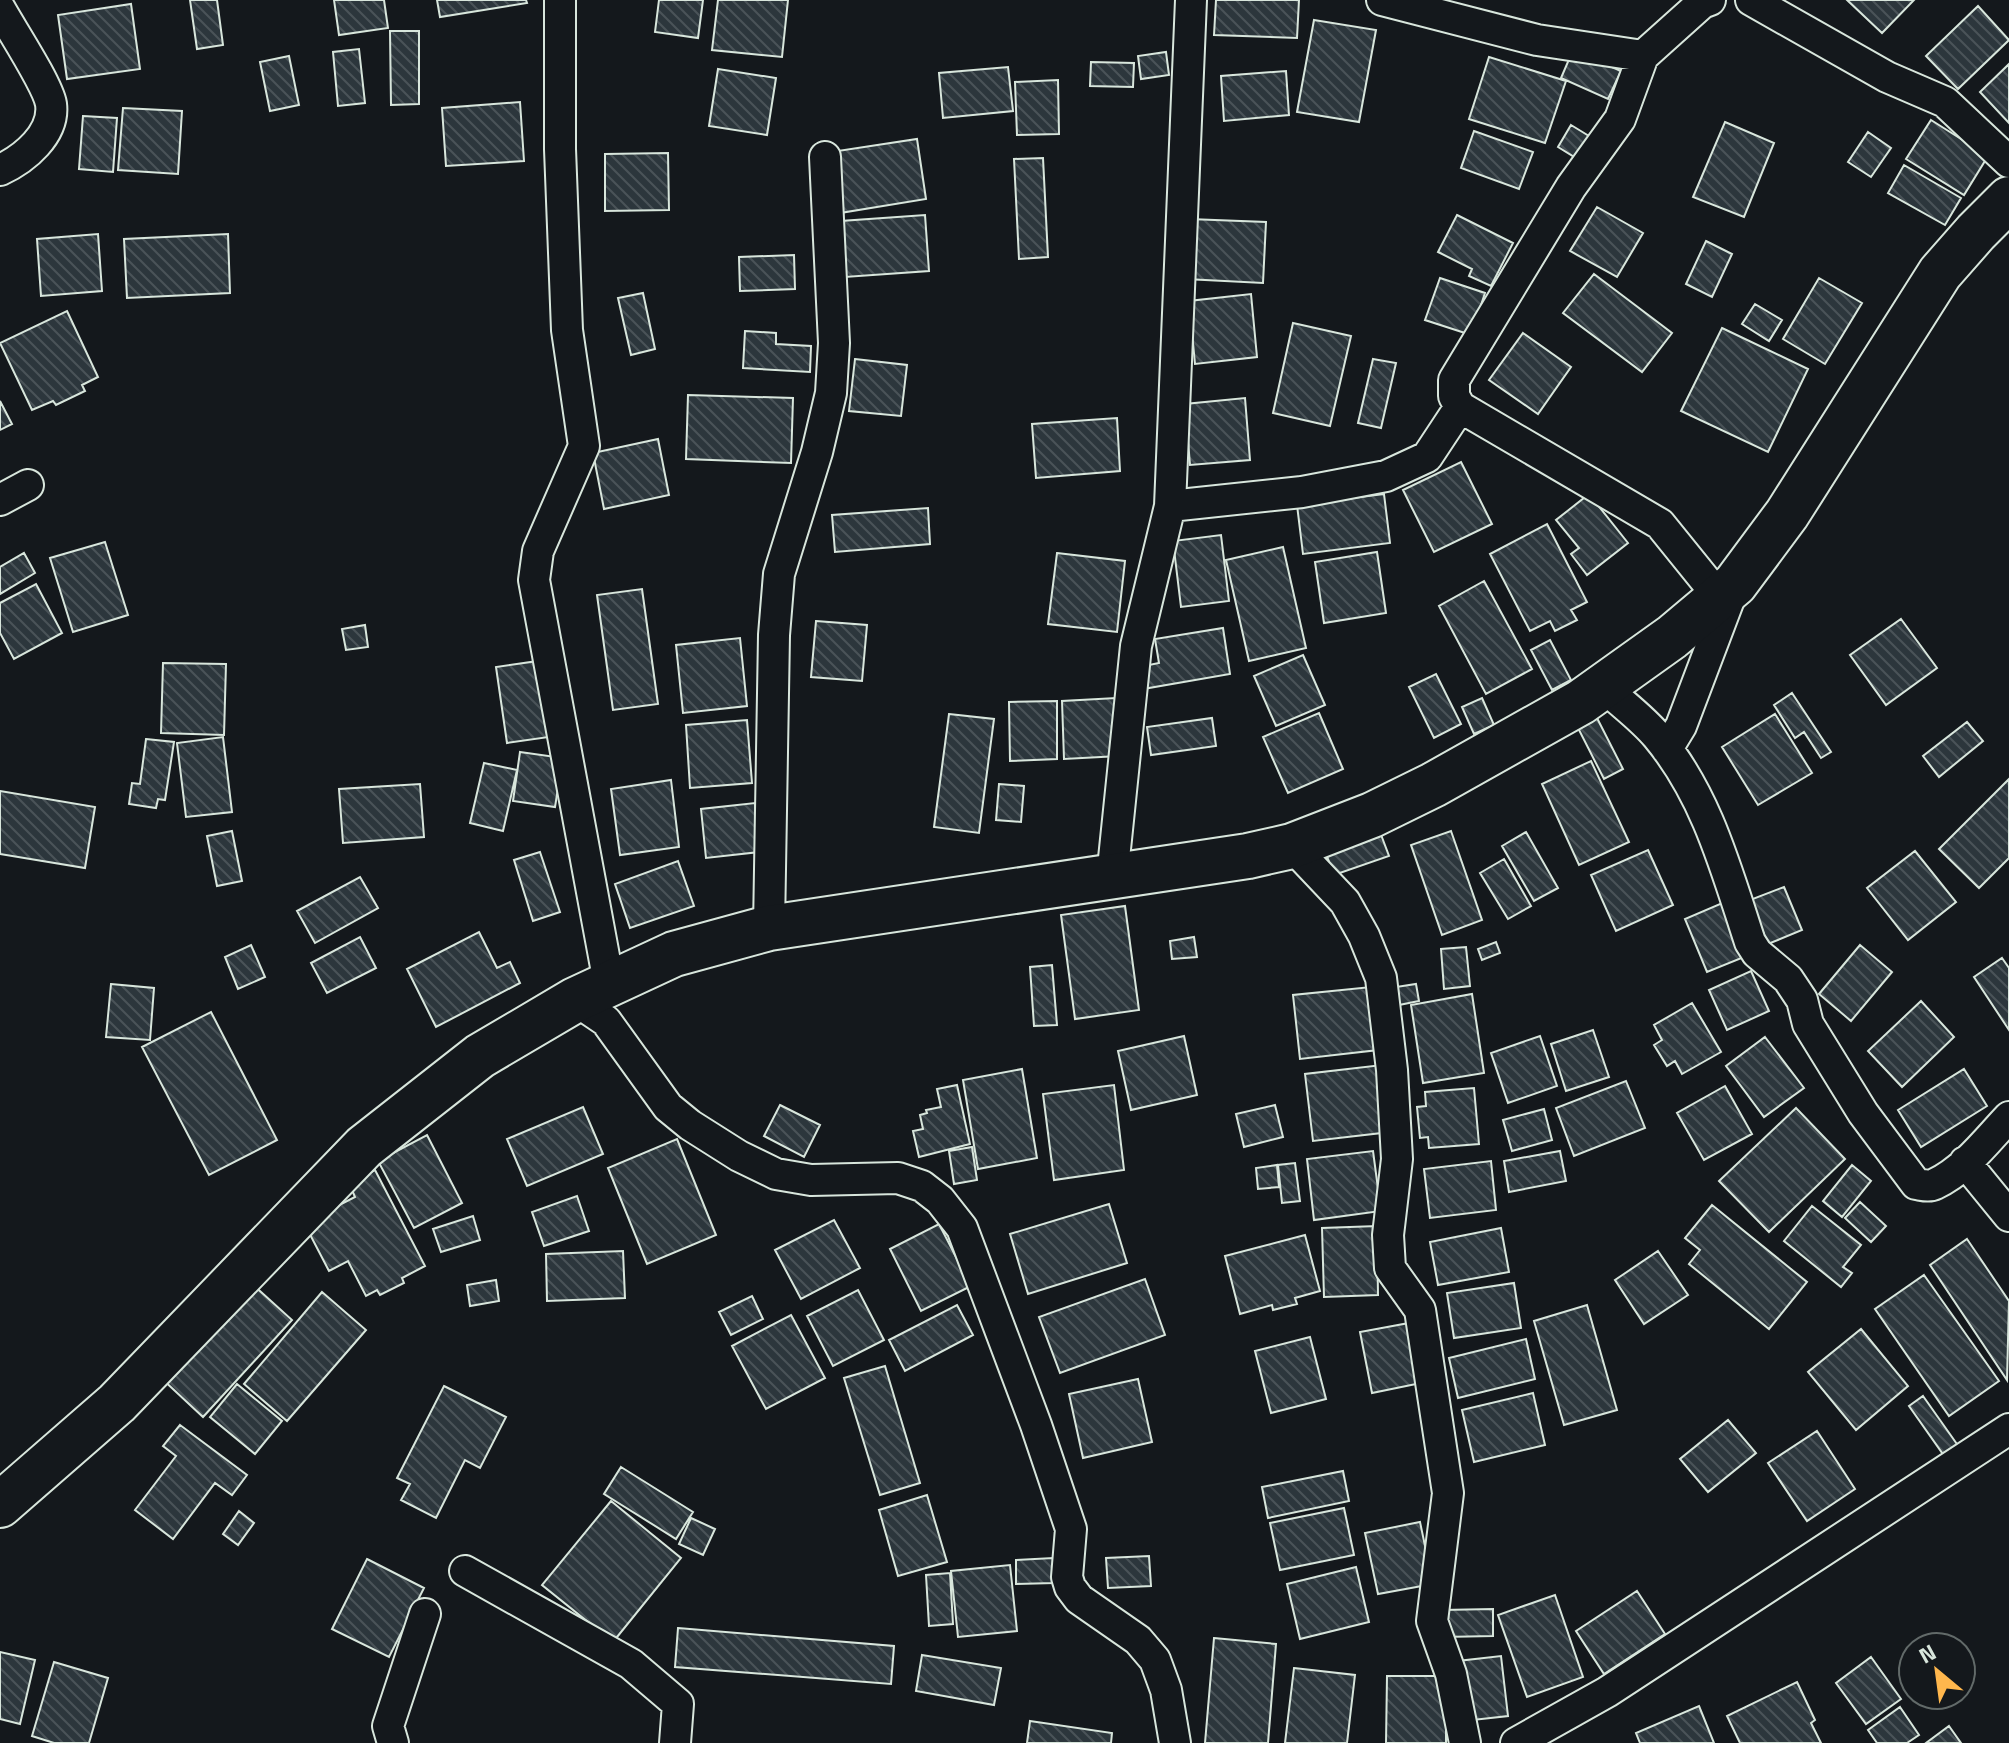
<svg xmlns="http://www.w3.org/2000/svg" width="2009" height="1743" font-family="'Titillium Web',sans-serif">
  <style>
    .building { fill: url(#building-back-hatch); stroke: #d8e6dc; stroke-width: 2 }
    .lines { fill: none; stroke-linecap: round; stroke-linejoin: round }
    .street-casing { stroke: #d8e6dc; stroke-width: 34 }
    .secondary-casing { stroke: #d8e6dc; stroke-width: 48 }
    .street { stroke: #14181c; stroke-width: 30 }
    .secondary { stroke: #14181c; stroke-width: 44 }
  </style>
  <defs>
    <pattern id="building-back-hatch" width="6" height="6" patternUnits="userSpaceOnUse" patternTransform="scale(2)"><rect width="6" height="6" fill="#2c363c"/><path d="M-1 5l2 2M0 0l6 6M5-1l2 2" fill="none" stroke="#4a5358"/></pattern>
  </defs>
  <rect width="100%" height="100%" fill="#14181c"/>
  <path class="building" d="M190 0H217L223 45 197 49Z
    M334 0H384L388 28 339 35Z
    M437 0H526L527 3 440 17Z
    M659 0H703L698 38 655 32Z
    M718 0H788L782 57 712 50Z
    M1216 0H1299L1297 38 1214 35Z
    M1847 0H1914L1882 33Z
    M131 4 140 69 67 79 58 15Z
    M1978 6 2009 40 1958 89 1926 56Z
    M1314 20 1376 30 1359 122 1297 112Z
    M390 31H419V104L391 105Z
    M359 49 365 103 338 106 333 52Z
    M1573 50 1621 71 1608 99 1561 78Z
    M1166 52 1169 75 1141 79 1138 56Z
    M289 56 299 105 270 111 260 62Z
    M1489 57 1566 81 1545 143 1469 119Z
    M1091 62 1134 63 1133 87 1090 86Z
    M2009 64V123L1980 92Z
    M1008 67 1013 111 943 118 939 73Z
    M718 69 776 78 767 135 709 126Z
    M1286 71 1289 115 1224 121 1221 76Z
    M1058 80 1059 134 1017 135 1015 82Z
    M520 102 524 161 446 166 442 108Z
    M123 108 182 111 178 174 118 170Z
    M83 116 117 118 113 172 79 169Z
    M1931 120 1988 156 1964 195 1906 159Z
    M1725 122 1774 143 1744 217 1693 197Z
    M1571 125 1589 136 1576 158 1558 147Z
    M1474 131 1533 152 1519 189 1461 168Z
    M1868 132 1891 148 1871 177 1848 162Z
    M917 139 926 199 840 213 831 152Z
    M668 153 669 210 605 211V154Z
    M1043 158 1048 257 1019 259 1014 159Z
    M1904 165 1961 198 1945 225 1888 193Z
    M1597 207 1643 233 1617 277 1570 251Z
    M925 215 929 271 845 277 841 221Z
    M1457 215 1513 243 1491 286 1469 276 1472 269 1438 252Z
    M1189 219 1266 222 1263 283 1186 279Z
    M98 234 102 291 41 296 37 239Z
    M228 234 230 293 127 298 124 239Z
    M1706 241 1732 254 1712 297 1686 284Z
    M794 255 795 289 740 291 739 257Z
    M1594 274 1672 333 1642 372 1563 313Z
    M1440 278 1485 293 1471 335 1425 320Z
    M1819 278 1862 303 1825 364 1783 339Z
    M643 293 655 349 631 355 618 298Z
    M1251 294 1257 357 1195 364 1189 301Z
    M1755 304 1782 320 1769 341 1742 324Z
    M67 311 98 377 82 385 85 391 56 405 53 401 32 410 0 343Z
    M1293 323 1351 336 1330 426 1273 413Z
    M1722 328 1808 369 1768 452 1681 411Z
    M745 331 776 333V344L811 346 810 372 743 368Z
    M1523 333 1571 367 1538 414 1489 380Z
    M855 359 907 365 901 416 849 411Z
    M1373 359 1396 363 1381 428 1358 423Z
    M688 395 793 398 791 463 686 459Z
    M1245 398 1250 460 1190 465 1185 404Z
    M0 401 12 424 0 430Z
    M1117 418 1120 471 1036 478 1032 424Z
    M658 439 669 495 604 509 593 453Z
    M1461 462 1492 524 1434 552 1403 490Z
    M1384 494 1390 543 1303 554 1297 505Z
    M1589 494 1628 543 1587 575 1571 554 1579 548 1556 520Z
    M928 508 930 544 835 552 832 515Z
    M1547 524 1587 602 1571 610 1577 620 1555 631 1550 621 1530 631 1490 554Z
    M1221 535 1229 601 1181 607 1173 541Z
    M105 542 128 615 73 632 50 558Z
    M1283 547 1306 648 1249 661 1226 560Z
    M1377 552 1386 613 1324 623 1315 562Z
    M24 553 35 573 0 594V567Z
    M1057 553 1125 561 1117 632 1048 624Z
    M1484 581 1532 669 1486 694 1439 606Z
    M36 584 62 633 14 659 0 633V603Z
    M642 589 658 704 613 710 597 595Z
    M1901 619 1937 668 1886 705 1850 655Z
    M816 621 867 625 862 681 811 677Z
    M365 625 368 647 346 650 342 629Z
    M1223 628 1230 674 1143 689 1139 667 1159 663 1155 639Z
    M740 638 747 706 683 713 676 645Z
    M1550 640 1571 680 1552 690 1531 650Z
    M1303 655 1325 705 1276 726 1254 676Z
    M545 660 556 736 507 743 496 667Z
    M163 663 226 664 224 735 161 733Z
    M1436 674 1461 724 1434 738 1409 687Z
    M1792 693 1831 752 1821 758 1804 732 1795 738 1774 705Z
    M1116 698 1119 756 1064 759 1062 701Z
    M1482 698 1494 725 1474 734 1462 707Z
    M1057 701V759L1010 761 1009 702Z
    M1319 713 1343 769 1288 793 1263 737Z
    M949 714 994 719 979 833 934 827Z
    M1775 714 1812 773 1758 805 1722 747Z
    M1212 718 1216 746 1151 755 1147 727Z
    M1597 718 1623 769 1604 779 1578 728Z
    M747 720 752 783 690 788 686 725Z
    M1967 722 1983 741 1939 777 1923 756Z
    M223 737 232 812 186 817 177 743Z
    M146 739 174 742 165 800 158 799 156 808 129 804 132 783 140 784Z
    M520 752 563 758 555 807 513 801Z
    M1591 761 1629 842 1579 865 1542 784Z
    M484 763 517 770 503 831 470 823Z
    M2009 779V858L1979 888 1939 849Z
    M671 780 679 847 620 855 611 789Z
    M420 784 424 837 343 843 339 789Z
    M999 784 1024 786 1021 822 996 820Z
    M0 791 95 807 85 868 0 854Z
    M755 803 759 852 706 858 701 809Z
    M232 831 242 881 217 886 207 836Z
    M1451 831 1482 920 1442 935 1411 845Z
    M1380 832 1389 856 1334 875 1325 851Z
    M1526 832 1558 888 1534 901 1502 846Z
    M1648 850 1673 905 1616 931 1591 875Z
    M1915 851 1956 902 1908 940 1867 888Z
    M540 852 560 912 533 921 514 860Z
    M1504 859 1531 906 1508 919 1480 873Z
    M678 861 694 906 630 928 615 884Z
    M360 877 378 908 315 943 297 911Z
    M1784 887 1802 930 1768 944 1750 900Z
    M1727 901 1749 955 1707 972 1685 919Z
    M1125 906 1139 1010 1075 1019 1061 915Z
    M479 932 497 968 510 962 520 983 436 1027 407 969Z
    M360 937 376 968 327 993 311 963Z
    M1194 937 1197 957 1172 959 1170 941Z
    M1496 942 1500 953 1482 960 1478 949Z
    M251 945 265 977 238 989 225 957Z
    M1860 945 1892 972 1851 1021 1819 994Z
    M1466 947 1470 986 1444 989 1441 949Z
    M2002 958 2009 968V1030L1974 977Z
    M1052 965 1057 1025 1034 1026 1030 967Z
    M1751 971 1769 1011 1727 1030 1709 990Z
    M111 984 154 988 150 1040 106 1037Z
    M1416 984 1419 1001 1399 1005 1396 987Z
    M1371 987 1378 1050 1300 1059 1293 995Z
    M1472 994 1484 1073 1423 1083 1411 1005Z
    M1921 1001 1954 1037 1902 1087 1868 1051Z
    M1692 1003 1721 1052 1682 1074 1675 1061 1667 1066 1654 1045 1662 1040 1654 1025Z
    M211 1012 277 1140 209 1175 142 1047Z
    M1593 1030 1609 1077 1566 1091 1551 1044Z
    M1184 1036 1197 1095 1131 1110 1118 1051Z
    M1540 1036 1557 1086 1508 1103 1491 1053Z
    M1765 1037 1804 1088 1764 1117 1726 1066Z
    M1382 1065 1390 1132 1313 1141 1305 1074Z
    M1022 1069 1037 1158 978 1169 963 1080Z
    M1964 1069 1987 1106 1921 1147 1898 1110Z
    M1626 1081 1645 1128 1574 1156 1556 1108Z
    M957 1085 970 1144 919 1157 913 1131 923 1129 920 1115 927 1113 926 1110 941 1107 937 1089Z
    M1114 1085 1124 1170 1054 1180 1043 1094Z
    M1725 1086 1752 1134 1704 1160 1677 1113Z
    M1474 1088 1479 1144 1429 1148 1428 1137 1420 1138 1417 1107 1426 1106 1425 1092Z
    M780 1105 820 1125 804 1157 764 1136Z
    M1275 1105 1283 1137 1244 1147 1236 1114Z
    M583 1107 603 1154 527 1186 507 1139Z
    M1796 1108 1845 1159 1769 1232 1719 1181Z
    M1544 1109 1552 1140 1512 1151 1503 1120Z
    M427 1135 462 1203 414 1228 378 1161Z
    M677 1139 716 1235 647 1264 608 1168Z
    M972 1147 977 1180 954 1184 949 1151Z
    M1373 1151 1381 1211 1314 1220 1307 1159Z
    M1560 1151 1566 1181 1509 1192 1504 1161Z
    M1491 1161 1496 1210 1430 1218 1424 1169Z
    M1295 1163 1300 1201 1282 1203 1278 1165Z
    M1277 1165 1279 1187 1258 1189 1256 1168Z
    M1852 1165 1871 1181 1842 1217 1823 1201Z
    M375 1170 425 1266 402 1278 404 1283 380 1295 377 1290 366 1296 348 1261 329 1271 304 1223 355 1197 349 1183Z
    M577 1196 589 1231 544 1246 532 1212Z
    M1860 1202 1886 1226 1871 1242 1845 1218Z
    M1109 1204 1127 1263 1028 1294 1010 1234Z
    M1712 1205 1807 1282 1769 1329 1689 1264 1700 1250 1685 1238Z
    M1812 1206 1861 1245 1843 1267 1852 1273 1841 1287 1784 1241Z
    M473 1216 480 1240 441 1252 433 1229Z
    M834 1220 860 1268 801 1299 775 1250Z
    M939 1224 971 1286 921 1311 890 1249Z
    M1377 1226 1378 1295 1324 1297 1322 1228Z
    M1501 1228 1509 1272 1438 1285 1430 1242Z
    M1305 1235 1320 1291 1295 1298 1297 1304 1273 1310 1272 1305 1240 1314 1225 1256Z
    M1967 1239 2009 1301 2007 1380 1930 1265Z
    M623 1251 625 1298 547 1301 546 1254Z
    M1658 1251 1688 1295 1644 1324 1615 1280Z
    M1924 1275 1999 1381 1949 1416 1875 1309Z
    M1145 1279 1165 1335 1060 1373 1039 1317Z
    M496 1280 499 1301 470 1306 467 1285Z
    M249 1281 292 1320 203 1417 160 1377Z
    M1514 1283 1521 1328 1454 1338 1447 1293Z
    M858 1290 884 1340 833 1366 807 1316Z
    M322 1292 366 1330 287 1421 244 1384Z
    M752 1296 763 1319 731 1335 719 1312Z
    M957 1305 973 1335 905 1371 889 1340Z
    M1587 1305 1617 1410 1564 1425 1534 1321Z
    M791 1315 825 1378 766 1409 732 1346Z
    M1409 1323 1421 1383 1372 1393 1360 1332Z
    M1861 1329 1908 1386 1856 1430 1808 1372Z
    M1310 1337 1326 1399 1271 1413 1255 1351Z
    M1526 1339 1535 1379 1458 1398 1449 1358Z
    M885 1366 920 1483 880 1495 844 1378Z
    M1138 1379 1152 1442 1083 1458 1069 1394Z
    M237 1384 282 1421 255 1454 210 1417Z
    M444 1386 506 1417 480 1468 465 1460 436 1518 401 1500 410 1484 397 1478Z
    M1533 1393 1545 1445 1474 1462 1462 1410Z
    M1923 1396 1959 1447 1945 1457 1909 1406Z
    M1728 1420 1756 1453 1708 1492 1680 1459Z
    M180 1425 247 1475 232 1495 215 1483 173 1539 135 1510 176 1456 163 1446Z
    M1817 1431 1855 1489 1807 1521 1768 1463Z
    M621 1467 693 1512 676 1539 604 1494Z
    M1343 1471 1349 1501 1268 1518 1262 1487Z
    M927 1495 947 1562 898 1576 879 1510Z
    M611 1501 681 1558 613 1642 542 1585Z
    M1344 1508 1354 1555 1280 1570 1270 1523Z
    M239 1511 254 1523 238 1545 223 1534Z
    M691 1518 715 1529 703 1555 679 1544Z
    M1420 1522 1433 1584 1378 1594 1365 1533Z
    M1149 1556 1151 1586 1108 1588 1106 1558Z
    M1053 1558 1054 1583 1016 1584V1560Z
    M367 1559 424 1588 389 1657 332 1629Z
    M1010 1565 1017 1631 958 1637 951 1571Z
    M1356 1567 1369 1622 1300 1639 1287 1584Z
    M950 1573 953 1624 929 1626 926 1575Z
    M1637 1591 1665 1634 1604 1674 1576 1631Z
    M1555 1595 1583 1677 1527 1697 1498 1615Z
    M1493 1609V1636L1443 1637 1442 1610Z
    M678 1628 894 1646 891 1684 675 1667Z
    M1214 1638 1276 1644 1268 1743H1205Z
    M0 1652 35 1660 20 1724 0 1719Z
    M922 1655 1001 1668 994 1705 916 1691Z
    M1501 1656 1508 1716 1464 1721 1458 1661Z
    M1871 1657 1901 1699 1866 1724 1836 1683Z
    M54 1662 108 1678 89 1743H54L32 1736Z
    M1294 1668 1355 1675 1347 1743H1285Z
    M1387 1676H1446V1743H1386Z
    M1797 1682 1815 1720 1811 1723 1821 1743H1740L1727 1716Z
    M1699 1706 1714 1743H1640L1636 1733Z
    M1900 1707 1919 1735 1907 1743H1877L1868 1730Z
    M1030 1721 1112 1733 1111 1743H1027Z
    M1949 1726 1961 1743H1926Z"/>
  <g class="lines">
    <g class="street-casing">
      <path id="street" d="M560 0V149L567 330 584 446 538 551 534 580 609 983
        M1382 0 1537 40 1643 56
        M1710 0 1702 3 1643 56 1620 119 1571 187 1454 380V396L1460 407 1660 524 1719 597
        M1751 0 1887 77 1945 102 2009 162
        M0 9C11 29 48 85 51 104 55 134 24 159 0 170
        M0 500 28 485
        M1170 506 1302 492 1386 476 1427 457 1460 407
        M1603 686C1621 703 1642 718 1657 736 1707 796 1726 869 1750 942L1757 953 1788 979 1802 1000 1808 1024 1863 1113 1916 1184C1923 1185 1929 1187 1935 1184 1964 1171 1988 1139 2009 1117
        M1667 749 1681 726 1733 589
        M1292 846 1345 902 1364 936 1381 978 1392 1070 1397 1159 1388 1235 1390 1268 1420 1310 1448 1493 1432 1621 1451 1674 1465 1743
        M1112 878 1136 646 1170 506 1191 0
        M769 928 774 635 779 574 817 452 831 393 834 343 825 157
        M575 1000 606 1021 668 1107 690 1125 739 1156 776 1174 811 1180 898 1178 922 1186 940 1200 962 1228 1036 1425 1071 1529 1067 1577 1070 1587 1079 1599 1138 1640 1155 1660 1166 1690 1175 1743
        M1965 1162 2009 1216
        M465 1571 631 1664 678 1704 675 1743
        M393 1743 388 1726 425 1614
        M1516 1743 1607 1692 2009 1429"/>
    </g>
    <g class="secondary-casing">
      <path id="secondary" d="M0 1505 117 1403 364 1147 480 1056 575 1000 674 954 769 928 1248 856 1292 846 1372 815 1433 785 1581 702 1672 637 1735 584 1787 514 1940 273 1976 232 2009 199"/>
    </g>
    <use href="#street" class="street"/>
    <use href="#secondary" class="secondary"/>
  </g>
  <g transform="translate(1937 1671) rotate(331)"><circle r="38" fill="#14181c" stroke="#626a69" stroke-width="2"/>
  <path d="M0-6L14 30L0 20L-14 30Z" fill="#ffb74d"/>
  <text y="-12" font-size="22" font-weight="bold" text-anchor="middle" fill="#d8e6dc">N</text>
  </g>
</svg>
